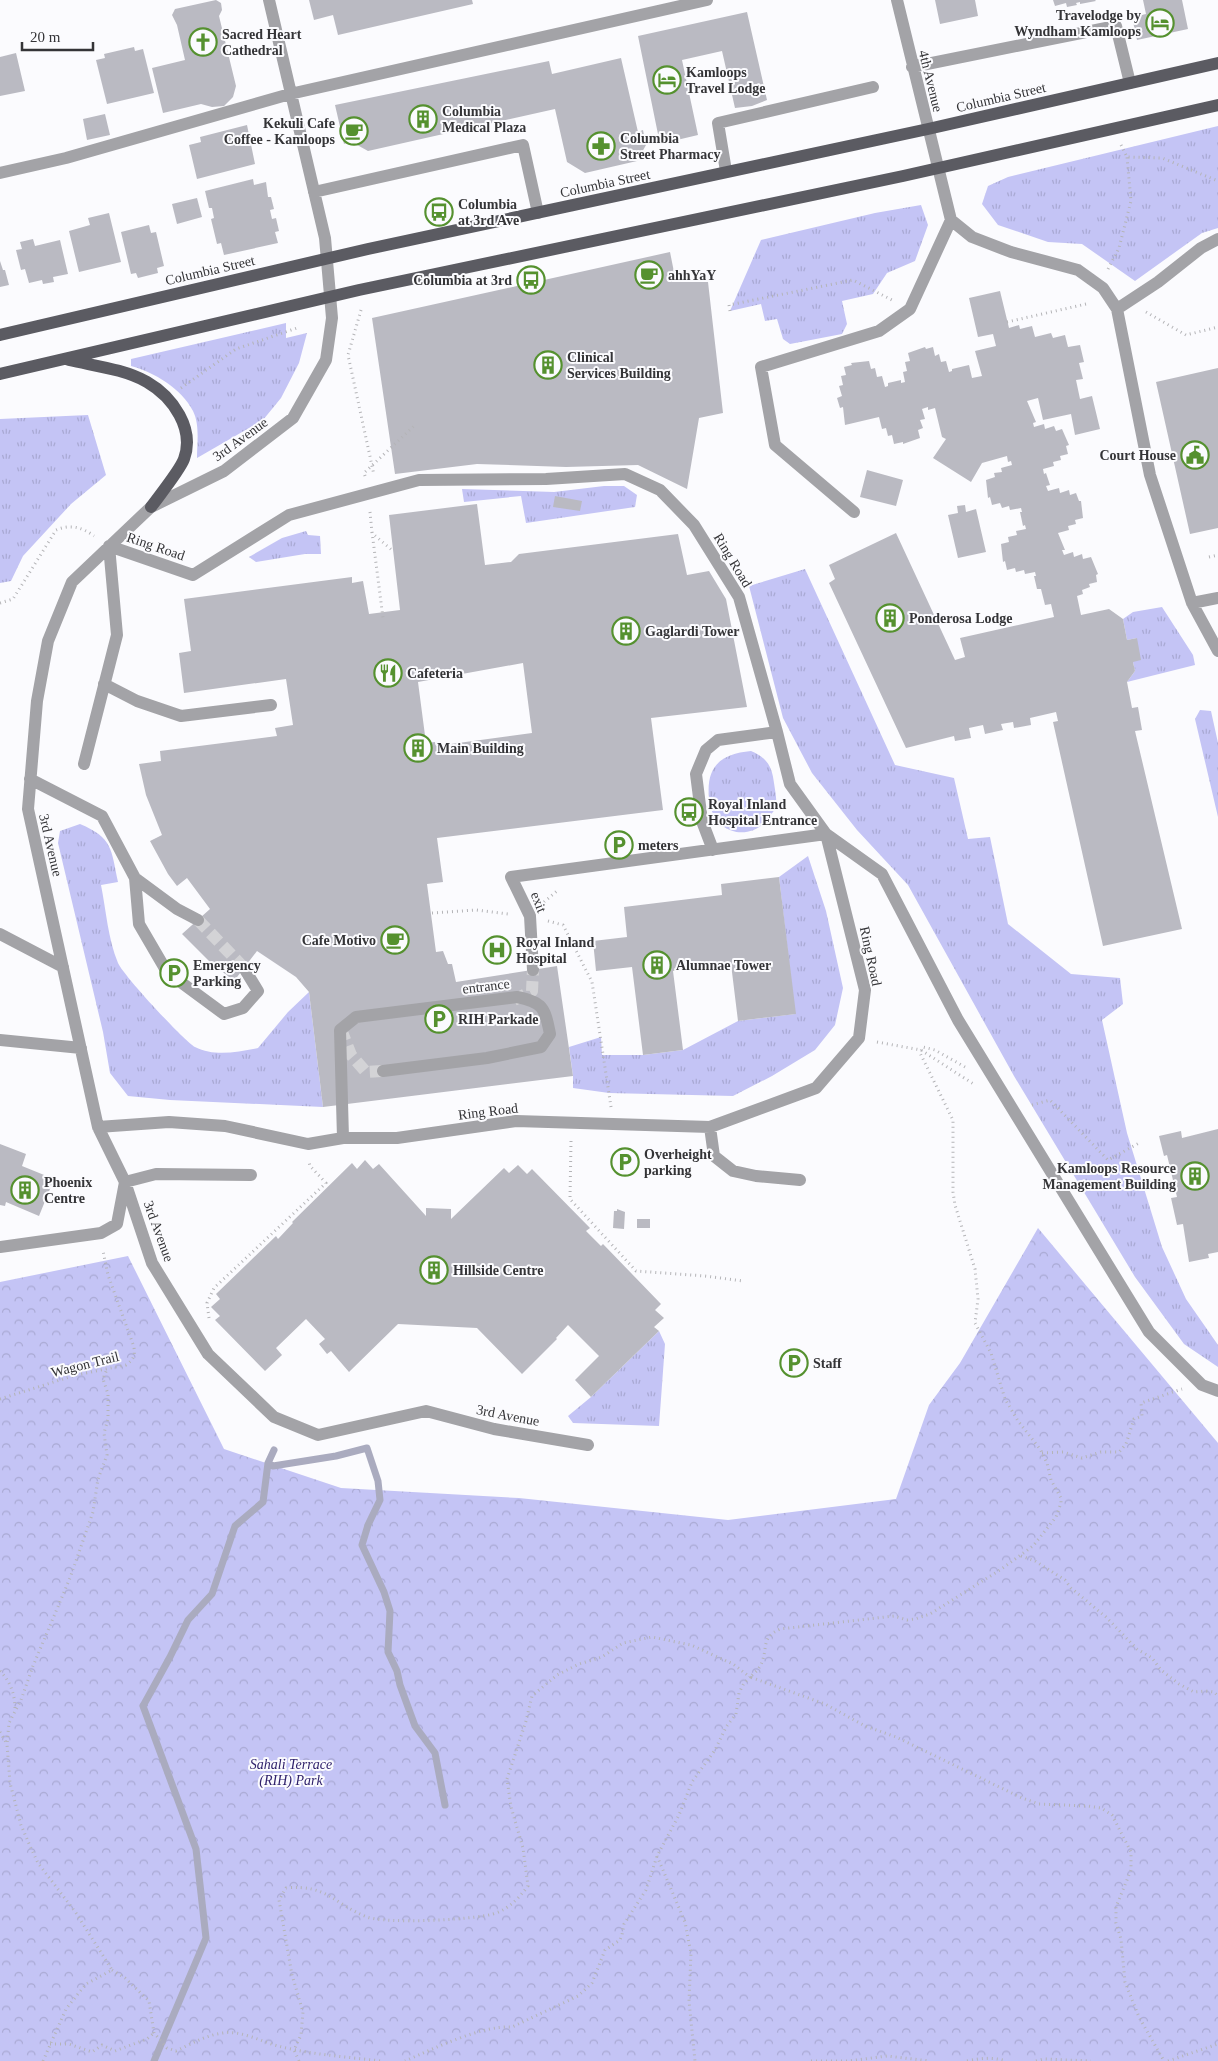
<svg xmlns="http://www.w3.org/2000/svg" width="1218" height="2061" font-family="Georgia,serif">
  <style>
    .grass { fill: url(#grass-tufts) }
    .park { fill: url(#park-crowns) }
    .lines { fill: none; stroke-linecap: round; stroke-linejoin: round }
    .stream { stroke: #aaabbf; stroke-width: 7 }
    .building { fill: #babac2; fill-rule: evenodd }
    .minor-tunnel { stroke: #d3d3d6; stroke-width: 12; stroke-dasharray: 12 6; stroke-linecap: butt }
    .path { stroke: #b4b4b7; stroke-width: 3; stroke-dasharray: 1 4; stroke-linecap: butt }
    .minor { stroke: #a3a3a7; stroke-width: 12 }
    .major { stroke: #5b5b62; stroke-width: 12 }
    .labels { text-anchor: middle; stroke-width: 4; stroke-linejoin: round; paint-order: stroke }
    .poi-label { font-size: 14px; font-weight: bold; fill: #343437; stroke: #fbfbfe; text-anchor: start }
    .street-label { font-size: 14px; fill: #343437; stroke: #fbfbfe }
    .park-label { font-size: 14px; font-style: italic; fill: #2f216b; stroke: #fbfbfe }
  </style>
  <defs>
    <pattern id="grass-tufts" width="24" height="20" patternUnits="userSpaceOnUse" patternTransform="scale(1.25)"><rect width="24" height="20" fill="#c4c4f5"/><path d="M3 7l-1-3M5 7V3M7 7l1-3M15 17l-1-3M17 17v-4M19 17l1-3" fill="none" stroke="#a9a9d3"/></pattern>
    <pattern id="park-crowns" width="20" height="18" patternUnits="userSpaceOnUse" patternTransform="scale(1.25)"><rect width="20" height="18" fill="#c4c4f5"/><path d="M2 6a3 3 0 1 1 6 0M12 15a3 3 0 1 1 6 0" fill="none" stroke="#a9a9d3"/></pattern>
  </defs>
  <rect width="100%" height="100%" fill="#fbfbfe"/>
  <path class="grass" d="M1218 126V228L1202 233 1135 281 1082 244 1048 242 998 225 982 204 988 186 1008 177Z
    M921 205 928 225 915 261 887 273 873 294 842 301 847 324 842 334 790 344 783 339 777 319 765 321 761 304 730 311 761 240 875 213Z
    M286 323V338L307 333 299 363 281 398 263 420 197 458C197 443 200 425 193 411 182 389 154 372 131 366V359Z
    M88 415 106 475 71 504 23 556 11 581 0 583V419Z
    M604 486H624L637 495 635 507 526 523 521 496 464 502 462 489 554 492Z
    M306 531 308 535 320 536 321 554H305L256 562 249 557 282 538Z
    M805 569 895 765 954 778 968 839 990 837 1008 924 1071 974 1120 978 1123 1004 1102 1020 1127 1133 1162 1247 1186 1299 1218 1345V1367L1184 1344 1135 1277 1014 1076 908 885 857 830 812 773 783 718 749 586Z
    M1162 607 1193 655 1195 665 1127 682 1135 671 1133 662 1137 638 1127 640 1123 619 1133 612Z
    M1200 710 1211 711 1218 743V817L1195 719Z
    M751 751C767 758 772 766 774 783 775 790 777 799 776 806 775 810 772 813 770 816 753 842 717 836 710 805 704 770 717 754 751 751Z
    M80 824C113 838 111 849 118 882L101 885C106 910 108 939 118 963 123 975 184 1041 195 1047 215 1057 237 1052 258 1048L288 1012 309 992 323 1107 170 1100 128 1096 110 1073 103 1032 58 843 60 831Z
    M808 856 826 911 843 988 835 1025 815 1050 772 1076 733 1096 609 1093 573 1088V1076L569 1047 601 1037 602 1055H643L683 1050 738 1021 795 1014 779 877Z
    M659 1331 665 1344 659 1426 573 1423 568 1416 591 1397Z"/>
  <path class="park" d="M1038 1228 1218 1443V2061H0V1282L128 1256 224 1449 341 1488 519 1498 728 1520 896 1499 929 1405 960 1363Z"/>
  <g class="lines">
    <path class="stream" d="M268 1463 273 1466 336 1456 367 1448 378 1481 380 1500 368 1525 362 1545 384 1592 390 1611 388 1652 397 1671 400 1685 415 1726 435 1753 445 1805
      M154 2061 206 1938 196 1849 143 1706 170 1657 188 1620 212 1594 235 1526 263 1502 268 1463 274 1450"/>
  </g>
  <path class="building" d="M216 0 221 3 222 10 219 16 236 86 233 97 224 106 212 107 201 104 163 113 152 68 185 60 177 25 172 15 175 9Z
    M309 0H472L473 4 338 35 333 15 314 20Z
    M935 0H975L978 16 940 24Z
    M1053 0H1095L1096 1 1080 4V2L1076 3 1077 5 1067 7 1066 3 1055 6Z
    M1143 0H1182L1188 29 1137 40 1132 17 1146 14Z
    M747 12 767 100 752 106 735 108 722 51 682 60 698 135 660 144 638 36Z
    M134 47 135 51 143 49 154 93 107 104 96 60 105 58 104 54Z
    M16 53 25 91 0 96V57Z
    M621 58 638 132 643 130 646 145 637 161 585 173 567 162 555 109 368 151 350 141 344 144 335 105 549 61 552 74Z
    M105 114 110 135 87 140 83 119Z
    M247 125 255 164 197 179 189 145 201 142 200 137Z
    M253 179 254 185 266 182 268 197H271L274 209 270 210 272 219 276 218 279 231 275 232 278 243 224 255 221 243 217 244 211 219 214 218 212 208H209L205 191Z
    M197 198 202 217 177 224 172 204Z
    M109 213 121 262 79 272 69 231 90 225 88 218Z
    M149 225 151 233 156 232 164 266 157 268 158 273 138 278 136 273 131 274 121 232Z
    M33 239 35 246 60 240 68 274 53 277 54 282 43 284 42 280 29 283 25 269 21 270 16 250 22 249 20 242Z
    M670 252 676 282H708L723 413 699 418 687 489 638 465 566 467 477 464 395 474 372 318Z
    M0 261 3 270H5L9 285 0 287Z
    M1000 291 1009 328 1019 325 1020 329 1032 326 1035 337 1051 333 1053 338 1065 335 1068 347 1080 345 1084 362 1079 363 1083 379 1076 380 1080 399 1092 396 1100 429 1075 435 1071 414 1043 420 1038 398 1027 401 1036 422 1033 423 1034 427 1044 424 1045 429 1054 426 1056 431 1062 429 1069 445 1066 446 1068 454 1060 456 1061 460 1053 462 1054 466 1043 469 1044 474 1046 473 1050 485 1046 486 1048 491 1059 488 1060 493 1069 490 1070 495 1076 493 1079 501H1081L1083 518 1075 520 1076 524 1068 526 1069 530 1058 533 1065 550H1062L1064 555 1073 552 1074 557 1082 554 1083 559 1091 557 1098 574 1096 575 1097 582 1089 584 1090 587 1082 590 1083 594 1077 596 1081 615 1109 609 1123 619 1127 640 1137 638 1141 660 1133 662 1135 671 1127 682 1132 708 1138 707 1142 730 1135 731 1182 929 1103 946 1053 722 1058 721 1056 712 1030 718 1031 725 1014 728 1013 722 1001 724 1003 730 985 734 983 725 969 728 971 738 955 741 954 736 906 748 829 583 835 579 829 565 896 533 955 660 965 657 960 638 1054 617 1051 604 1045 605 1041 589H1037L1034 576H1036L1035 572 1025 574 1024 570 1016 572 1015 568 1007 570 1005 561 1003 562 1001 544 1009 542 1008 537 1017 535 1016 531 1026 529 1025 525 1023 526 1020 512H1022L1021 508 1010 510 1009 506 1002 508 1000 503 992 505 990 497 988 498 986 480 995 477 994 473 1002 472 1001 468 1012 465 1011 461 1008 462 1007 456 982 463 971 482 933 458 946 439 942 437 935 408 928 410V407L922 409 925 419 920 420 923 428 918 430 920 438 903 444V442L894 444 892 435 888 436 886 428 882 429 879 417 845 425 843 407 840 408 837 398 842 396 839 386 843 385 841 376 846 375 844 367 852 365 851 363 869 361 871 369 875 368 877 377 882 376 885 387 888 386V383L901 380V383L905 382 903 372 907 371 905 362 910 361 908 353 925 347 926 349 933 347 935 356 939 354 941 362 946 361 949 372 952 371V369L969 365 972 378 982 376 975 351 996 346 993 334 978 337 969 298Z
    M1218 368V528L1190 534 1156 382Z
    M867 470 903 480 896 506 860 497Z
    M555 496 582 501 580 511 553 507Z
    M477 504 485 565 511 562 519 554 678 534 687 575 709 571 726 599 747 707 651 718 663 810 437 838 443 882 427 884 436 952 443 951 448 964H452L456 982 557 966 573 1076 323 1107 309 992 296 977 257 951 234 981 209 961 182 934 210 909 187 878 177 886 168 874 150 841 162 835 146 795 139 764 161 761 160 751 277 736 275 728 293 725 286 679 184 693 179 653 191 651 184 599 352 577V583L363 581 369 614 400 610 389 515ZM523 663 532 733 436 746 435 742 426 743 418 682Z
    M965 505 966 512 976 509 986 552 958 558 948 515 958 513 957 506Z
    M779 877 796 1014 738 1021 731 964 673 971 683 1050 643 1055 632 967 596 971 593 941 627 937 624 907 722 895 721 884Z
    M1218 1129V1252L1208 1254 1209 1258 1189 1262 1183 1224 1177 1225 1171 1198 1177 1197 1167 1155 1164 1156 1159 1136 1181 1131 1182 1138Z
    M0 1144 26 1154 22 1166 54 1179 39 1216 6 1202 5 1206 0 1205Z
    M365 1160 373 1169 379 1164 426 1216V1208L451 1209V1219L504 1168 509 1173 518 1165 527 1174 532 1169 590 1228 586 1231 601 1246 603 1244 661 1304 655 1310 664 1318 654 1327 659 1331 591 1397 575 1380 599 1356 568 1325 556 1338 557 1339 522 1374 477 1328 398 1324 349 1372 331 1351 327 1354 319 1344 325 1339 306 1319 276 1348 282 1355 265 1371 215 1320 220 1316 211 1307 220 1299 216 1294 276 1236 278 1239 293 1223 292 1222 352 1163 357 1169Z
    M617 1209 625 1212 624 1229 613 1228 614 1211H617Z
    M637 1219H650V1228H637Z"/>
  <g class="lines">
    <path class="minor-tunnel" d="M198 920 244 968
      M514 1000 532 991 533 970
      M344 1030 342 1032 351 1055 366 1072 383 1071"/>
    <path class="path" d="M1121 145 1127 157 1162 158 1218 181
      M1108 269 1119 248 1131 201 1127 157
      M361 310 348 355 374 475
      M730 311 729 305 853 280 892 300
      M1146 312 1186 335 1218 327
      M1007 322 1086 304 1088 301
      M181 388 236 349 297 328
      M365 476 364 473 414 426
      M370 512 372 533 393 551
      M372 532 383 618
      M1209 557 1218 555
      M0 603 13 599 56 530C70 524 82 527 94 536
      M544 902 558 890
      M432 913 476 910 508 914
      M548 921 563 925 592 982 611 1107
      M877 1042 921 1050 975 1085
      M965 1067 935 1050 923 1047 920 1053 953 1120V1192L955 1205 975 1269 978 1299 975 1323 991 1353 1005 1399 1018 1421 1040 1449 1047 1463 1051 1480 1061 1498V1503L1056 1517 1033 1546 1000 1570 930 1614 915 1619 907 1620 894 1616 780 1629C761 1638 768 1646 762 1662 760 1668 755 1673 750 1677L825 1704 865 1726 896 1737 1022 1798 1039 1804 1088 1806 1101 1808 1112 1815 1131 1852V1870L1116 1907V1923L1121 1939 1125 1982 1139 2017 1164 2061
      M1032 1105 1050 1100 1108 1160 1141 1142
      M571 1141 570 1199 636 1271 705 1276 743 1281
      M209 1318 207 1303 214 1288 326 1183 310 1166 309 1162
      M0 1399 76 1375 126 1365C134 1359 135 1356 134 1347L108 1275 103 1251
      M1042 1453 1063 1452 1082 1458 1101 1452H1119L1126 1444 1134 1419 1142 1416 1141 1403 1182 1389
      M1021 1556 1035 1561 1065 1580 1071 1588 1106 1617 1137 1649 1152 1658 1161 1670 1179 1684 1194 1692 1206 1691 1214 1692 1218 1696
      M0 1671C10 1681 15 1694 15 1709
      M0 1732 7 1744
      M657 1856 685 1922 688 1938 691 1953 689 2001 695 2061
      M112 1970 125 1978 149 2001 154 2033 167 2048 176 2051C191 2044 206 2035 223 2033 243 2030 263 2043 282 2047 315 2055 348 2057 381 2061
      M50 2044H69L92 2052 102 2045 115 2051 147 2039 154 2033
      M43 2061 66 2009 86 1984 112 1970 76 1913 38 1863 30 1846 21 1825 10 1783 7 1744 9 1723 21 1700 33 1666 70 1578 93 1512 98 1479 107 1455 104 1433 108 1419V1394L103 1379 107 1369
      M299 2061 294 2050 301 2035 303 2012 292 1975 279 1900 286 1888C327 1884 334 1904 367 1917 386 1924 472 1920 493 1914 509 1909 518 1899 528 1886L523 1848 511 1807 507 1779 526 1721 532 1696 557 1675 579 1664 602 1657 623 1643 652 1637 691 1645 733 1664 750 1677 744 1683 739 1693 736 1714 726 1727 715 1750 692 1782 679 1815 657 1856 646 1890 624 1924 622 1935 620 1940 605 1950 592 1983 578 1996 512 2027C482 2025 433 2049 405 2061
      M811 2061H849L887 2056 930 2061
      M967 2061C981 2058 993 2057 1006 2061
      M1036 2061 1044 2059 1091 2061
      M1168 2061 1218 2044"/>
    <path class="minor" d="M269 0 325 238 332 318 326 360 293 418 224 471 151 507 72 582 48 641 37 701 28 809 98 1127 125 1182 152 1263 208 1354 274 1417 318 1435 426 1411 494 1429 588 1445
      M897 0 951 220 972 237 1011 252 1078 270 1103 288 1117 309 1150 475 1192 603 1218 651
      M912 67 1116 26 1130 83
      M726 171 718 123 873 87
      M0 173 66 158 290 94 707 0
      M314 192 523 145 538 213
      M1117 309 1158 282 1201 248 1218 239
      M854 512 775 445 761 367 879 331 910 309 951 220
      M1192 603 1218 598
      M104 684 137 701 181 716 271 705
      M84 764 117 635 109 546
      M30 779 102 816 135 878 139 924 167 972 224 1014 243 1008 258 991 244 968
      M713 850 702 821 696 774 706 750 718 740 777 732
      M135 878 177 909 198 920
      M0 934 63 967
      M533 970 530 916 511 877 826 834 882 874 958 1020 1149 1332 1202 1385 1218 1391
      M0 1040 81 1048
      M98 1127 169 1122 225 1126 308 1144 343 1138H397L516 1121 710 1127 816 1088 859 1038 865 990 826 834 790 784 777 732 739 597 694 525 660 490 625 474 546 479 419 480 289 515 193 575 109 546
      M710 1127 714 1156 733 1171 756 1176 800 1180
      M343 1138 340 1030 356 1017 517 997C543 1002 545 1008 550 1034L541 1047 487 1058 383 1071
      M0 1247 101 1233 117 1224 125 1182 156 1174 251 1175"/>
    <path class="major" d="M0 335 368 249 928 129 1218 63
      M69 360C95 366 124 369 147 382 173 397 195 429 184 459 180 470 159 496 151 507
      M0 374 359 290 903 176 1218 105"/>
  </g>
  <defs>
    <g id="hotel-ring" transform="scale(1.4375)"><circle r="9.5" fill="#fbfbfe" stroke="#55912f" stroke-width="1.5"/><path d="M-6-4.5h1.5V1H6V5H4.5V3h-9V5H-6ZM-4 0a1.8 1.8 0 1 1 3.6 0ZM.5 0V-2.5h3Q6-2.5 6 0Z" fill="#55912f"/></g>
    <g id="church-ring" transform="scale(1.4375)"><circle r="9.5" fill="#fbfbfe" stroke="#55912f" stroke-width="1.5"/><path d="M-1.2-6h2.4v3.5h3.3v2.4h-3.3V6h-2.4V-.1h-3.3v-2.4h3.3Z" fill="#55912f"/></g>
    <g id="building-ring" transform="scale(1.4375)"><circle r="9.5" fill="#fbfbfe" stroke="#55912f" stroke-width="1.5"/><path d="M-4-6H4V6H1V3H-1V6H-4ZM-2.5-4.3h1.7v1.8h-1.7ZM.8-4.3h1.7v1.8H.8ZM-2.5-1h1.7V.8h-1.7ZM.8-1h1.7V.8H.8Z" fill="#55912f"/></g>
    <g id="cafe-ring" transform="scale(1.4375)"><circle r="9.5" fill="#fbfbfe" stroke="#55912f" stroke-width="1.5"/><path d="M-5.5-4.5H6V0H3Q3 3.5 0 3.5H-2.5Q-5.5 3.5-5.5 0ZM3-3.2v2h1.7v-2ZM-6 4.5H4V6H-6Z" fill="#55912f"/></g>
    <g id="pharmacy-ring" transform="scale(1.4375)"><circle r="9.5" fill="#fbfbfe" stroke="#55912f" stroke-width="1.5"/><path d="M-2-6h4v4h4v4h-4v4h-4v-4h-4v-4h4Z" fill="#55912f"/></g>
    <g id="bus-ring" transform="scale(1.4375)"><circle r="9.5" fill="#fbfbfe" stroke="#55912f" stroke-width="1.5"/><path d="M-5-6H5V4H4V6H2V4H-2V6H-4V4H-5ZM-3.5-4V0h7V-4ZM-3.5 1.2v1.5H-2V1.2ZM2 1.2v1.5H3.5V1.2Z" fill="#55912f"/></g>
    <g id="civic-ring" transform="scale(1.4375)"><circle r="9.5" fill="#fbfbfe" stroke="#55912f" stroke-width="1.5"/><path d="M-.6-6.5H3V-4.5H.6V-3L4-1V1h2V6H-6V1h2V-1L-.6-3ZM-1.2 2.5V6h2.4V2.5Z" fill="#55912f"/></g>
    <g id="restaurant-ring" transform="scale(1.4375)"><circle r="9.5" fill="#fbfbfe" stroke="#55912f" stroke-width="1.5"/><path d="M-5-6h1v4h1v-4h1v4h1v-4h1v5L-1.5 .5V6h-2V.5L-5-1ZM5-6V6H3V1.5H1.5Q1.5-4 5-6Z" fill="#55912f"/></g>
    <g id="parking-ring" transform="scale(1.4375)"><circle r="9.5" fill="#fbfbfe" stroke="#55912f" stroke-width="1.5"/><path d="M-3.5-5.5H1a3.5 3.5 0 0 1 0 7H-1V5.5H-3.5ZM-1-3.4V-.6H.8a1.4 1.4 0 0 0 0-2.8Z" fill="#55912f"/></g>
    <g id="hospital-ring" transform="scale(1.4375)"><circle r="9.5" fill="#fbfbfe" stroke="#55912f" stroke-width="1.5"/><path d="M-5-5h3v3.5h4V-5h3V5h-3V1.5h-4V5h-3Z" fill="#55912f"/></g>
  </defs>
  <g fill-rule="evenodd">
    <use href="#hotel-ring" x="1160" y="23"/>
    <use href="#church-ring" x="203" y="42"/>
    <use href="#hotel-ring" x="667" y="80"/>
    <use href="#building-ring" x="423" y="119"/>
    <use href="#cafe-ring" x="354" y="131"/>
    <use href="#pharmacy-ring" x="601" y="146"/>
    <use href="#bus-ring" x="439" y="212"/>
    <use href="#cafe-ring" x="649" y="275"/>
    <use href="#bus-ring" x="531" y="280"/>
    <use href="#building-ring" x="548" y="365"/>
    <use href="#civic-ring" x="1195" y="455"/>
    <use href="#building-ring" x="890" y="618"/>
    <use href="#building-ring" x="626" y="631"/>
    <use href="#restaurant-ring" x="388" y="673"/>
    <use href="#building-ring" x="418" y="748"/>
    <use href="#bus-ring" x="689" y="812"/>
    <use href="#parking-ring" x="619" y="845"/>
    <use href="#cafe-ring" x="395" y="940"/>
    <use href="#hospital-ring" x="497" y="950"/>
    <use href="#building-ring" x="657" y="965"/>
    <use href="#parking-ring" x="174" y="973"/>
    <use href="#parking-ring" x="439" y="1019"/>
    <use href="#parking-ring" x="625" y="1162"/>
    <use href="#building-ring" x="1195" y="1176"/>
    <use href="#building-ring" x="25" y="1190"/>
    <use href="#building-ring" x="434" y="1270"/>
    <use href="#parking-ring" x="794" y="1363"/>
  </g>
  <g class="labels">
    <g class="poi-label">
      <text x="1141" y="20" text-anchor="end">Travelodge by<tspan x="1141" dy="16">Wyndham Kamloops</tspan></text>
      <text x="222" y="39">Sacred Heart<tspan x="222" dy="16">Cathedral</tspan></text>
      <text x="686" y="77">Kamloops<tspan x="686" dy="16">Travel Lodge</tspan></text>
      <text x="442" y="116">Columbia<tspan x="442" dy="16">Medical Plaza</tspan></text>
      <text x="335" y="128" text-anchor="end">Kekuli Cafe<tspan x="335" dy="16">Coffee - Kamloops</tspan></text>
      <text x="620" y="143">Columbia<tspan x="620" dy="16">Street Pharmacy</tspan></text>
      <text x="458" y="209">Columbia<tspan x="458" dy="16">at 3rd Ave</tspan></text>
      <text x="668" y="280">ahhYaY</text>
      <text x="512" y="285" text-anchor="end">Columbia at 3rd</text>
      <text x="567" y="362">Clinical<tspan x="567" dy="16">Services Building</tspan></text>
      <text x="1176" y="460" text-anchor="end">Court House</text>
      <text x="909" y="623">Ponderosa Lodge</text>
      <text x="645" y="636">Gaglardi Tower</text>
      <text x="407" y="678">Cafeteria</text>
      <text x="437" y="753">Main Building</text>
      <text x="708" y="809">Royal Inland<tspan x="708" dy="16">Hospital Entrance</tspan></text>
      <text x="638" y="850">meters</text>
      <text x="376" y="945" text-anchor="end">Cafe Motivo</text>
      <text x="516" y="947">Royal Inland<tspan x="516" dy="16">Hospital</tspan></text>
      <text x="193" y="970">Emergency<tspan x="193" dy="16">Parking</tspan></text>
      <text x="676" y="970">Alumnae Tower</text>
      <text x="458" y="1024">RIH Parkade</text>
      <text x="644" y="1159">Overheight<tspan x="644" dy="16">parking</tspan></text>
      <text x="1176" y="1173" text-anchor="end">Kamloops Resource<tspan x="1176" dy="16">Management Building</tspan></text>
      <text x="44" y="1187">Phoenix<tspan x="44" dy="16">Centre</tspan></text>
      <text x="453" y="1275">Hillside Centre</text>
      <text x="813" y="1368">Staff</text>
    </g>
    <g class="street-label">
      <text transform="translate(931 81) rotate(76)" y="5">4th Avenue</text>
      <text transform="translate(1001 97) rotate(-13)" y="5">Columbia Street</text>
      <text transform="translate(605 183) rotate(-12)" y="5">Columbia Street</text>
      <text transform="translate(210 270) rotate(-13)" y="5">Columbia Street</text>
      <text transform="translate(240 439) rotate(-36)" y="5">3rd Avenue</text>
      <text transform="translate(156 546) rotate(19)" y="5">Ring Road</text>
      <text transform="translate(733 560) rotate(59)" y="5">Ring Road</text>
      <text transform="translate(51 845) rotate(77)" y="5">3rd Avenue</text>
      <text transform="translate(539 902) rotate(69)" y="5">exit</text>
      <text transform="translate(871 956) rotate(78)" y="5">Ring Road</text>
      <text transform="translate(486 986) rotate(-7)" y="5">entrance</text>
      <text transform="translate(488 1111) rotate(-7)" y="5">Ring Road</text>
      <text transform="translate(159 1231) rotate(70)" y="5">3rd Avenue</text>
      <text transform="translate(85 1364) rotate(-14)" y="5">Wagon Trail</text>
      <text transform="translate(508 1415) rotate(11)" y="5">3rd Avenue</text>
    </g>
    <g class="park-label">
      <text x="291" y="1769">Sahali Terrace<tspan x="291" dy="16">(RIH) Park</tspan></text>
    </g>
  </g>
  <path d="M22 42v8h71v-8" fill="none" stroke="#343437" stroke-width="2.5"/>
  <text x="30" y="42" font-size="15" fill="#343437" stroke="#fbfbfe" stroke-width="4" paint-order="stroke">20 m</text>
</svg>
